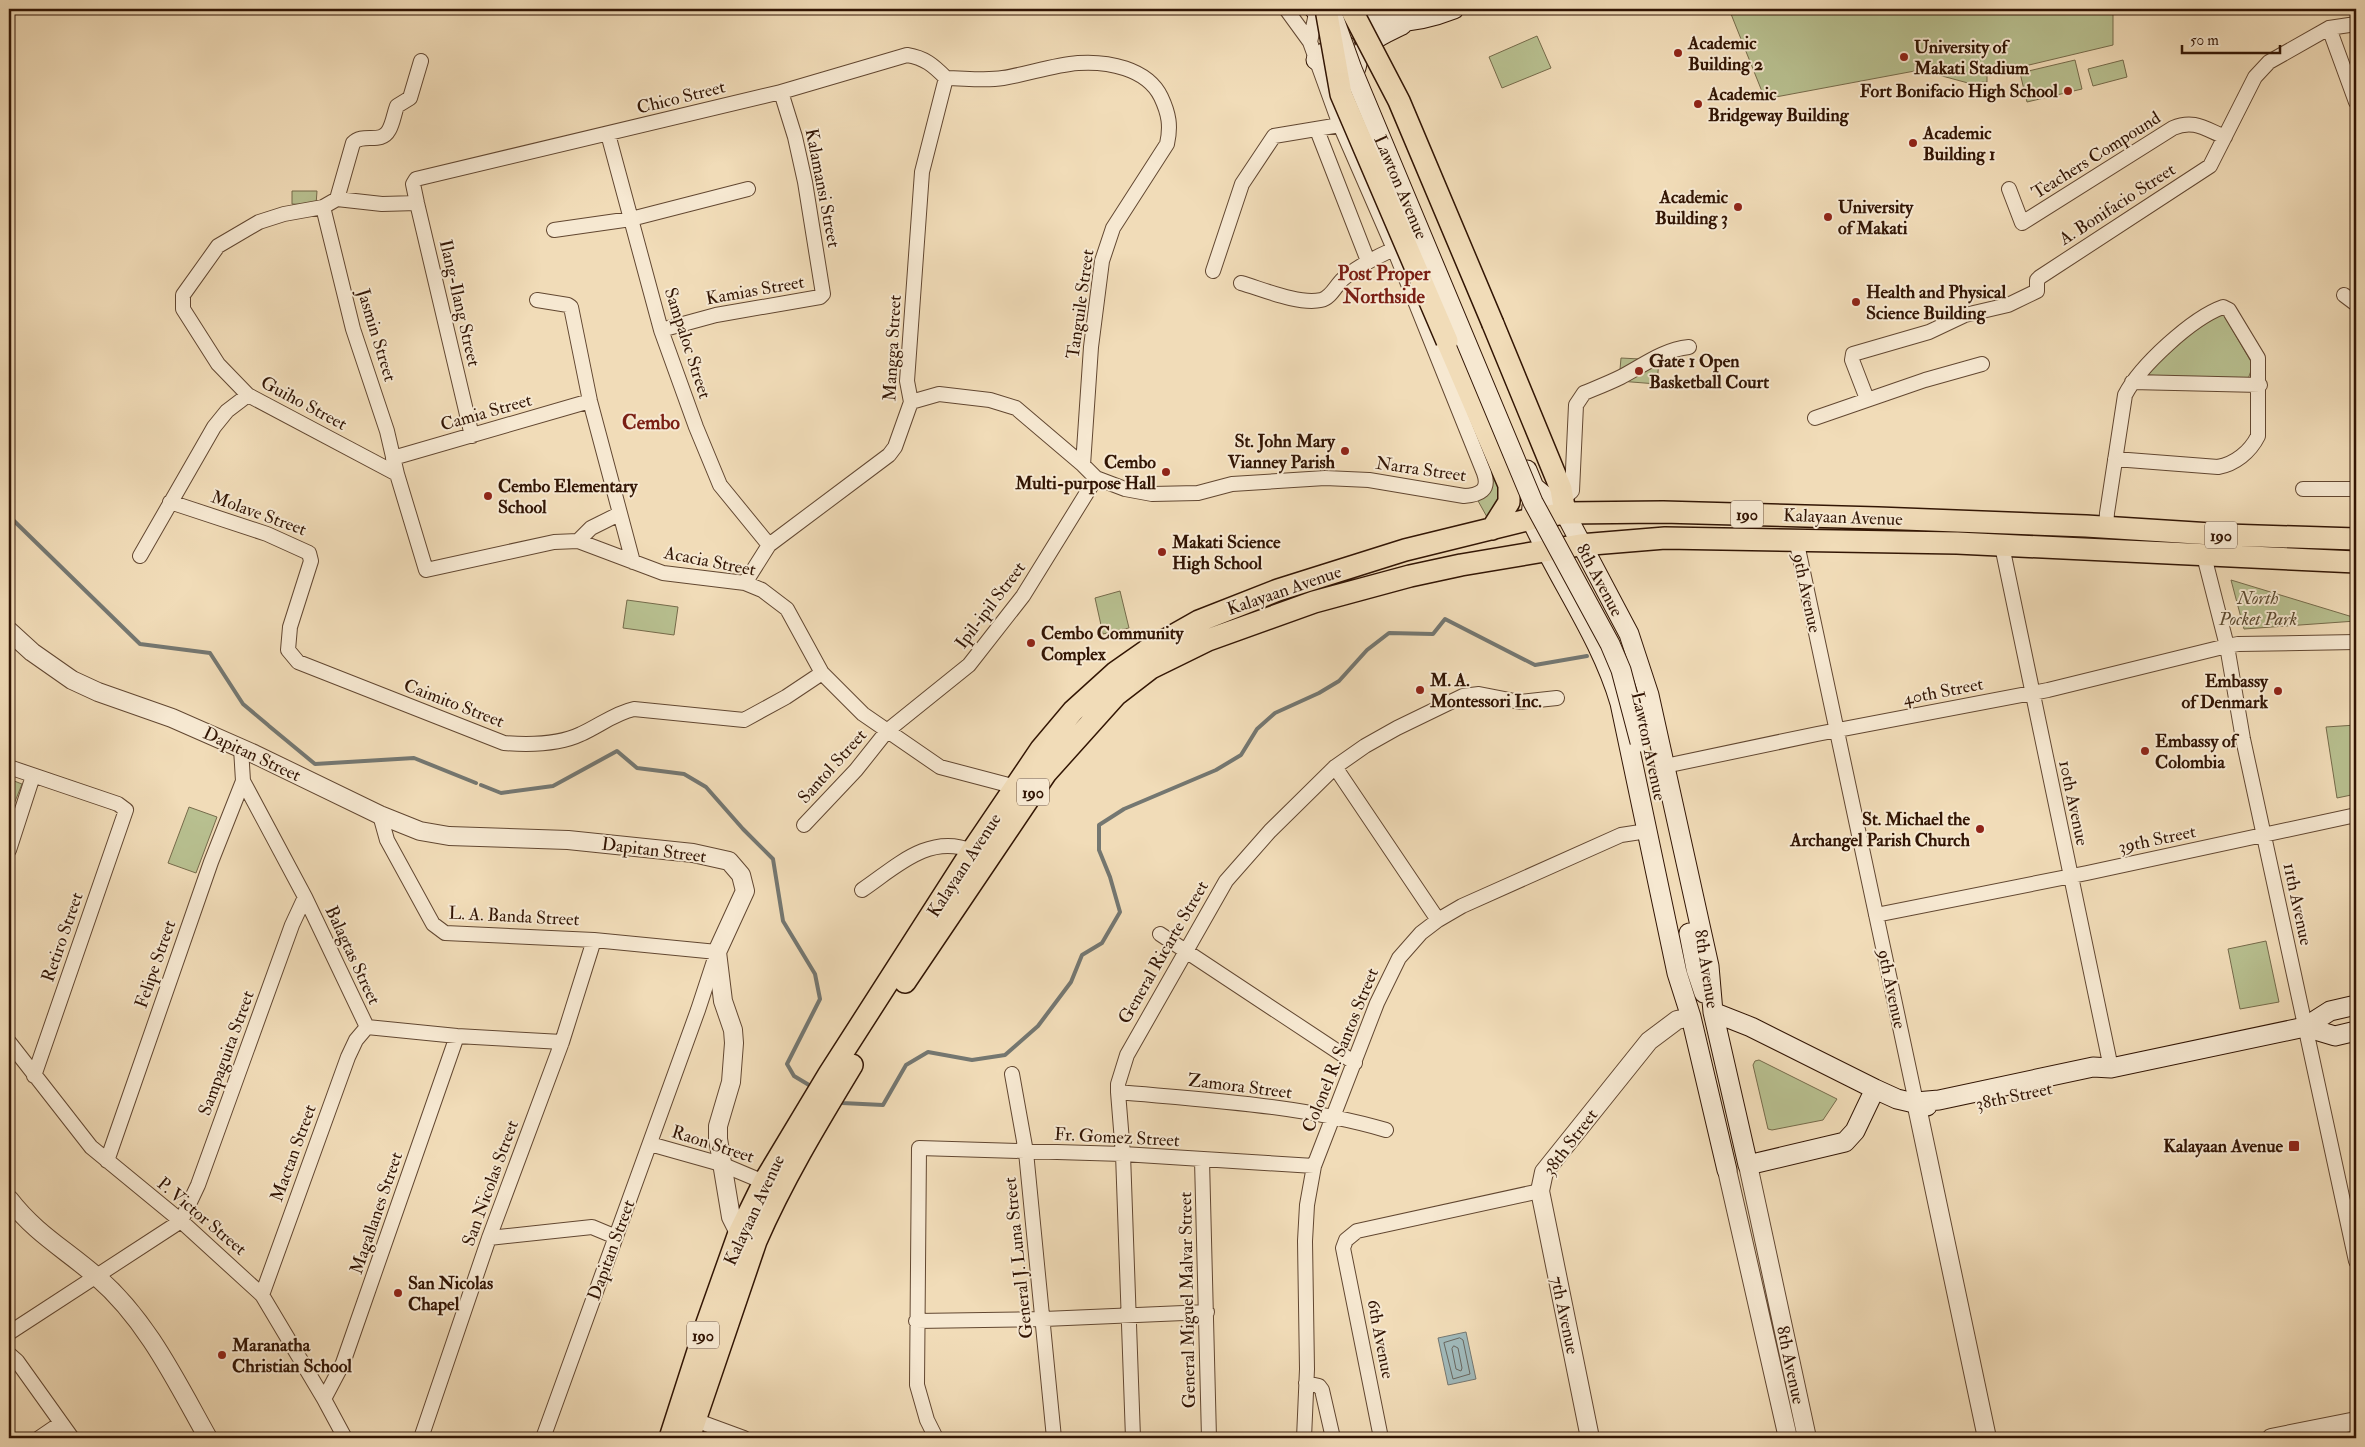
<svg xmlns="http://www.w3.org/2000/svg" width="2365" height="1447" font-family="'IM FELL Double Pica',serif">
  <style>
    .green { fill: #b8c090; stroke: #756a4a }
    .water { fill: #a0b9ba; stroke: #747771 }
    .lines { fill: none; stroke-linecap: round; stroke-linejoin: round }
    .shore { stroke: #69675f; stroke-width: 1 }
    .stream { stroke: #747771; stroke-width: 4 }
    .minor-casing { stroke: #624731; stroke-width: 16 }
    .tertiary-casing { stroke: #624731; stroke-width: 20 }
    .secondary-casing { stroke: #321504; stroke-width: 21 }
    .primary-casing { stroke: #321504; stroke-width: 24 }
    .minor { stroke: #f6e8d1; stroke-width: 14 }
    .tertiary { stroke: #f6e8d1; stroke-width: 18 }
    .secondary { stroke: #f6e8d1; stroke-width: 19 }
    .primary { stroke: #f1dcb8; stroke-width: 21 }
    .secondary-bridge-casing { stroke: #321504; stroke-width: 21; stroke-linecap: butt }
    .primary-bridge-casing { stroke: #321504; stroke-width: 24; stroke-linecap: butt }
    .secondary-bridge { stroke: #f6e8d1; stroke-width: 19 }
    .primary-bridge { stroke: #f1dcb8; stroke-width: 21 }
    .poi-dot { fill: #8f2418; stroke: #f6e8d1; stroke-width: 2 }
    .labels { text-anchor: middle; stroke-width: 4; stroke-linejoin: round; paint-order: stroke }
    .shield { fill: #f6e8d1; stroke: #6d5442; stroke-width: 1 }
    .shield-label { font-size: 16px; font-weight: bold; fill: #321504 }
    .poi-label { font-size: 18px; font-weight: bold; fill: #321504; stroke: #f6e8d1; text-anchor: start }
    .street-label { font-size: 18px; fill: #321504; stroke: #f6e8d1 }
    .park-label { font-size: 18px; font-style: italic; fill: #5a482e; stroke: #f6e8d1 }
    .quarter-label { font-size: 20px; font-weight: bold; fill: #7a1f14; stroke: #f6e8d1 }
  </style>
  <rect width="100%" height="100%" fill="#f1dcb8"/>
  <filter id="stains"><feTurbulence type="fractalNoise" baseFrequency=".004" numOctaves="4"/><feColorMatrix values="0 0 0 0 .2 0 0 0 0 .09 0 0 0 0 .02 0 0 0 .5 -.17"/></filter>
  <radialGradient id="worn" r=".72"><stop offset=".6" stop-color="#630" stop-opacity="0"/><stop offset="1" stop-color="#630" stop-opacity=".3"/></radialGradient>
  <path class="green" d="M1729 9H2113V45L1987 75V82L1968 83 1920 70 1765 99Z
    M1537 36 1551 68 1502 88 1489 57Z
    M2075 60 2082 89 2027 102 2020 73Z
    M2123 60 2127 77 2093 86 2088 69Z
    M292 191H317L316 205 292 204Z
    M2222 312 2253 365 2247 382 2148 375 2146 371 2208 316Z
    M1621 358 1659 360 1657 384 1619 381Z
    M1494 469 1501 482 1497 508 1487 517 1477 499 1487 473Z
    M2231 580 2356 618V621L2244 629Z
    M1120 591 1129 628 1103 634 1095 598Z
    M627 600 678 607 674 635 623 628Z
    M2356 725V794L2337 798 2326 727Z
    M9 779 22 784 10 814H9Z
    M189 807 217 817 196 873 168 863Z
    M2266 941 2279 1002 2240 1009 2228 949Z
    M1759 1060 1837 1099 1823 1120 1772 1130 1768 1129 1753 1065 1755 1061Z"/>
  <path class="water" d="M1466 1332 1476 1379 1448 1385 1438 1338Z"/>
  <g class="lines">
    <path class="shore" d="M1460 1338 1463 1340 1470 1374 1453 1379 1444 1343Z
      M1454 1346 1458 1348 1462 1368 1461 1371 1456 1369 1452 1349Z"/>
    <path class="stream" d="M9 516 140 644 210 653 243 704 268 725
      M269 726 315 764 414 758 476 783
      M481 785 501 793 553 786 617 751 637 768 684 774 706 787 743 829 773 859 783 921 815 974 820 999 787 1064 794 1076 814 1088
      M838 1101 842 1103 883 1105 906 1065 928 1052 972 1060 1005 1055 1038 1026 1071 982 1082 955 1102 943 1120 912 1110 877 1099 850V825L1124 809 1216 770 1241 755 1257 729 1275 713 1319 693 1339 681 1367 650 1389 633 1433 634 1445 619 1535 665 1587 656"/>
    <g class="minor-casing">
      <path id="minor" d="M2329 28 2356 102
        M1310 42 1317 9
        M946 78C964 78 985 81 1003 78 1028 74 1053 65 1078 63 1107 61 1147 68 1161 97 1169 114 1171 126 1167 144L1113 228 1102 261 1091 347 1083 465
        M1317 130 1368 261
        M608 134 661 330 696 427 720 485 769 545
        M2009 189 2022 223 2173 128C2194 119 2205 129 2225 137
        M337 199 353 143C363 132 381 145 389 130 393 123 394 114 397 106L410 98 421 61
        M323 207 353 329 387 431 397 474 426 570 554 542 578 541 663 573 745 583 762 590 787 609 822 673 863 714 940 767 1016 787
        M554 230 631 219 748 189
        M1213 271 1242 184 1274 136 1340 125
        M1241 283C1262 289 1299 305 1321 300 1331 298 1336 285 1343 279 1358 266 1376 257 1394 249
        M2344 295 2356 304
        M537 300 568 305 571 307 590 401 633 562
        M661 330 716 315 820 297 823 294 805 182 795 137 781 92
        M2132 382 2260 385
        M1867 399 1852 360 1853 354 1929 332 1965 315 2008 305 2037 291V280L2040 277 2210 166 2255 77 2269 62 2329 28 2356 24
        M911 402 939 394 990 400 1016 408 1083 465 1096 478 1125 489 1152 494 1198 493 1232 484 1325 478 1369 480 1464 496C1480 495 1490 490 1484 473L1394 249 1340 125 1310 42 1286 9
        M1815 418 1925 380 1982 364
        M472 436 417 203 413 184 416 179 781 92 907 55C925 58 933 65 946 78
        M393 458 590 401
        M397 474 248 395 218 364 183 309V295L218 246 259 222 284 214 323 207 337 199 382 204 417 203
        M2303 489H2356
        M1564 498 1572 491 1576 405 1584 393C1596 388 1609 383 1621 377 1644 365 1662 350 1689 347
        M170 502 267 534 309 553 311 561 290 627 288 650 298 662 504 743C529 745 558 745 581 734 599 726 615 713 634 709L744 720 786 697 822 673
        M2106 528 2107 513 2125 395C2140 366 2192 318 2223 307L2229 310 2258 358V436C2250 452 2235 464 2218 467L2115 459
        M1796 539 1916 1102
        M578 541 591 528 619 514
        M2002 546 2111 1068
        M140 556 214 427 227 411 248 395
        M2204 556 2227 646 2243 739 2356 1261
        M745 583 769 545 889 455 895 447 911 402 907 381 922 172 946 78
        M241 748 243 781 305 897 367 1027
        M1665 766 1817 734 2048 690 2227 646 2238 644 2356 642
        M9 767 118 804 126 810 34 1076
        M1335 767 1438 920
        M380 815 387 840 433 924 445 933 594 940 717 952 698 1010 543 1438
        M804 825 856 770 887 731 969 665 1023 596 1096 478
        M9 850 33 776
        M862 890C896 867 929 833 972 851
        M1876 915 2087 873 2356 815
        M1160 934 1355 1063
        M367 1027 457 1036 562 1042
        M9 1042 91 1147 181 1221 262 1295 324 1399 345 1438
        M1012 1074 1026 1152 1054 1438
        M1118 1092C1206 1100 1301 1105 1386 1130
        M650 1144 721 1164 764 1182
        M1202 1160 1209 1438
        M107 1161 211 862 243 781
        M489 1238 592 1227 616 1237
        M262 1295 348 1057 356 1040 367 1027
        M916 1321 1044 1319 1207 1312
        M9 1333 181 1221 198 1185 292 925 305 897
        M9 1354 17 1361 72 1438
        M1306 1383 1319 1386 1322 1390 1333 1438
        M324 1399 343 1363 457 1036
        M695 1420 744 1438
        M39 1438 61 1423
        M421 1438 489 1238 562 1042 594 940
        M936 1438 927 1420 917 1385 919 1148 1123 1154 1314 1166
        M1133 1438 1123 1154 1118 1092V1084L1127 1055 1226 881 1270 831 1335 767 1365 746 1397 728 1463 696 1479 694 1520 702 1557 698
        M1304 1438 1307 1369 1305 1241 1307 1205 1314 1166 1377 1003 1399 958 1421 933 1438 920 1462 906 1621 835 1647 831
        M1381 1438 1343 1248 1346 1240 1357 1231 1540 1191"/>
    </g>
    <g class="tertiary-casing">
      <path id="tertiary" d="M9 631 32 652 72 680 98 692 172 718 254 754 380 815 420 831 449 836 568 840 693 853 729 861 741 875 745 891 717 952 723 1001 733 1030 734 1043 731 1082 718 1126V1139L731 1217 739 1233 749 1238
        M1916 1102 1987 1438
        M1748 1165 1807 1438
        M1727 1170 1788 1438
        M9 1199C36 1234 65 1249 97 1277 147 1320 176 1381 208 1438
        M1590 1438 1540 1191 1544 1172 1649 1041 1677 1020 1691 1017
        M2271 1438 2356 1421"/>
    </g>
    <g class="secondary-casing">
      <path id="secondary" d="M1314 9C1368 23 1401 30 1454 9
        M1316 60 1330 48 1345 45
        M1356 68C1360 42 1382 35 1402 25
        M1527 470 1534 487 1565 513 1629 634 1649 695 1709 966 1713 1012 1748 1165 1845 1142 1855 1131 1875 1089
        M1532 506 1531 519C1559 581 1601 638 1620 703L1677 973 1691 1017 1727 1170
        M1689 933 1696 969 1704 993
        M1713 1012 1751 1027 1875 1089 1897 1099 1927 1106
        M2305 1027 2335 1036 2356 1031
        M1916 1102 1939 1100 2093 1067 2111 1068 2305 1027 2330 1011 2356 1005"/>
    </g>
    <g class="primary-casing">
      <path id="primary" d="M1493 324 1561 489 1565 513
        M1447 341 1509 485V502L1492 529
        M905 982 1046 773 1116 695 1151 668 1208 640 1314 602 1410 576 1461 565 1580 545 1665 538 1957 543 2356 562
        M670 1438 707 1323 739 1233 764 1182 829 1074 972 851 1041 749 1073 711 1116 672 1146 651 1199 621 1278 590 1405 550 1531 519 1565 513 1663 512 1878 518 2086 526 2227 535 2356 539
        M689 1438 756 1241C783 1179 817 1123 852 1065"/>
    </g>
    <use href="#minor" class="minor"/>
    <use href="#tertiary" class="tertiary"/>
    <use href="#secondary" class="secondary"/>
    <use href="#primary" class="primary"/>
    <g class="secondary-bridge-casing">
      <path id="secondary-bridge" d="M1334 19 1352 69 1533 502 1610 644 1621 670 1640 742"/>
    </g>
    <g class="primary-bridge-casing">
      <path id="primary-bridge" d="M1326 9 1341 94 1447 341
        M1351 9 1399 101 1493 324"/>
    </g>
    <use href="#secondary-bridge" class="secondary-bridge"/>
    <use href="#primary-bridge" class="primary-bridge"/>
  </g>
  <g class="poi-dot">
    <circle cx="1678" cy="53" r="5"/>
    <circle cx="1904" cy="57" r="5"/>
    <circle cx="2068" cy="91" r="5"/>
    <circle cx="1698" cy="104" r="5"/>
    <circle cx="1913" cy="143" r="5"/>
    <circle cx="1738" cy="207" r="5"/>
    <circle cx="1828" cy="217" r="5"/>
    <circle cx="1856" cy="302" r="5"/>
    <circle cx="1639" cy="371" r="5"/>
    <circle cx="1345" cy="451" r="5"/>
    <circle cx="1166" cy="472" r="5"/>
    <circle cx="488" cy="496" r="5"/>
    <circle cx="1162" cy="552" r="5"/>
    <circle cx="1031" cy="643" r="5"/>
    <circle cx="1420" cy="690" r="5"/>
    <circle cx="2278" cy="691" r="5"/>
    <circle cx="2145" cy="751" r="5"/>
    <circle cx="1980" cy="829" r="5"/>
    <rect x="2288" y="1140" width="12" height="12" rx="2.5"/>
    <circle cx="398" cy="1293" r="5"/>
    <circle cx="222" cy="1355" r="5"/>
  </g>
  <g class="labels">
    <g class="shield">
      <rect x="1731" y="500.5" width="32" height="27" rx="4"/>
      <rect x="2205" y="521.5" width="32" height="27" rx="4"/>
      <rect x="1017" y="778.5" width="32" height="27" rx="4"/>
      <rect x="687" y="1321.5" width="32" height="27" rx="4"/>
    </g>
    <g class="shield-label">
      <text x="1747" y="520">190</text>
      <text x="2221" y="541">190</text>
      <text x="1033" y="798">190</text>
      <text x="703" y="1341">190</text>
    </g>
    <g class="poi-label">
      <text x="1688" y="49">Academic<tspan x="1688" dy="21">Building 2</tspan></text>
      <text x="1914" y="53">University of<tspan x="1914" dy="21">Makati Stadium</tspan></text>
      <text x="2058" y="97" text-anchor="end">Fort Bonifacio High School</text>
      <text x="1708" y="100">Academic<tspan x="1708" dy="21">Bridgeway Building</tspan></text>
      <text x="1923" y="139">Academic<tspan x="1923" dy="21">Building 1</tspan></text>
      <text x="1728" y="203" text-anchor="end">Academic<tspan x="1728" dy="21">Building 3</tspan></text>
      <text x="1838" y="213">University<tspan x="1838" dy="21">of Makati</tspan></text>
      <text x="1866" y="298">Health and Physical<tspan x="1866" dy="21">Science Building</tspan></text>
      <text x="1649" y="367">Gate 1 Open<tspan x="1649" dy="21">Basketball Court</tspan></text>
      <text x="1335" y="447" text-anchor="end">St. John Mary<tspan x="1335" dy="21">Vianney Parish</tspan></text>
      <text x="1156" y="468" text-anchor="end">Cembo<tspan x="1156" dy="21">Multi-purpose Hall</tspan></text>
      <text x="498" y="492">Cembo Elementary<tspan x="498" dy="21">School</tspan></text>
      <text x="1172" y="548">Makati Science<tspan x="1172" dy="21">High School</tspan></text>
      <text x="1041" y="639">Cembo Community<tspan x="1041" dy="21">Complex</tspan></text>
      <text x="1430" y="686">M. A.<tspan x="1430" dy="21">Montessori Inc.</tspan></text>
      <text x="2268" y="687" text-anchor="end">Embassy<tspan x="2268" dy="21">of Denmark</tspan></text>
      <text x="2155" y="747">Embassy of<tspan x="2155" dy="21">Colombia</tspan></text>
      <text x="1970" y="825" text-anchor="end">St. Michael the<tspan x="1970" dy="21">Archangel Parish Church</tspan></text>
      <text x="2283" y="1152" text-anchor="end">Kalayaan Avenue</text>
      <text x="408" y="1289">San Nicolas<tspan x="408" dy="21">Chapel</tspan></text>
      <text x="232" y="1351">Maranatha<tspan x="232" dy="21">Christian School</tspan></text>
    </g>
    <g class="street-label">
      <text transform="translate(681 97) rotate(-14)" y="6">Chico Street</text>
      <text transform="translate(2096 155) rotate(-32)" y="6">Teachers Compound</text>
      <text transform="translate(1401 187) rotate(67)" y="6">Lawton Avenue</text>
      <text transform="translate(823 188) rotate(79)" y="6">Kalamansi Street</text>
      <text transform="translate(2117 204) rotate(-33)" y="6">A. Bonifacio Street</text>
      <text transform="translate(755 290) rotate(-10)" y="6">Kamias Street</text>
      <text transform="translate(460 303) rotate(77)" y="6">Ilang-Ilang Street</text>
      <text transform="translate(1080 304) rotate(-82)" y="6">Tanguile Street</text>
      <text transform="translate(377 335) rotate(73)" y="6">Jasmin Street</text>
      <text transform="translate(688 343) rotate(72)" y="6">Sampaloc Street</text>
      <text transform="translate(892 348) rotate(-87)" y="6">Mangga Street</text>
      <text transform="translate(304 403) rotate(28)" y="6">Guiho Street</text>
      <text transform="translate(486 412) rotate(-16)" y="6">Camia Street</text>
      <text transform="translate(1421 469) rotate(8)" y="6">Narra Street</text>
      <text transform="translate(259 513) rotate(20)" y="6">Molave Street</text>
      <text transform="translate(1843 517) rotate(2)" y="6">Kalayaan Avenue</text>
      <text transform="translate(710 561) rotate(11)" y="6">Acacia Street</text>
      <text transform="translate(1600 580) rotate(62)" y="6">8th Avenue</text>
      <text transform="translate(1284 590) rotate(-19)" y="6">Kalayaan Avenue</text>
      <text transform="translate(1807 593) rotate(78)" y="6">9th Avenue</text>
      <text transform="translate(990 605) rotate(-53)" y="6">Ipil-ipil Street</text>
      <text transform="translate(1943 691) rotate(-11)" y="6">40th Street</text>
      <text transform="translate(454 703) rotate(21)" y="6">Caimito Street</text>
      <text transform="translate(1649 746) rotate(78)" y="6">Lawton Avenue</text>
      <text transform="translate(252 754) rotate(25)" y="6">Dapitan Street</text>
      <text transform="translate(832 766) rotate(-48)" y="6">Santol Street</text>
      <text transform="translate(2074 803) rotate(78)" y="6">10th Avenue</text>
      <text transform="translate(2157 839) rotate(-12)" y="6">39th Street</text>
      <text transform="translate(654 850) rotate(7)" y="6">Dapitan Street</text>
      <text transform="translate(964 865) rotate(-57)" y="6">Kalayaan Avenue</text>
      <text transform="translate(2298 904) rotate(78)" y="6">11th Avenue</text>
      <text transform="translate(514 916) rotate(3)" y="6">L. A. Banda Street</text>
      <text transform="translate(62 937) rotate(-71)" y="6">Retiro Street</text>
      <text transform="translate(1163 952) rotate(-60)" y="6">General Ricarte Street</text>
      <text transform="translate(353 955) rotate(65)" y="6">Balagtas Street</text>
      <text transform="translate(155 964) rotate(-71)" y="6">Felipe Street</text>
      <text transform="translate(1707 969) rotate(81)" y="6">8th Avenue</text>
      <text transform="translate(1892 989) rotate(78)" y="6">9th Avenue</text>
      <text transform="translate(1340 1050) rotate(-68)" y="6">Colonel R. Santos Street</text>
      <text transform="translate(226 1053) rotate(-70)" y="6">Sampaguita Street</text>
      <text transform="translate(1240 1086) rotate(7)" y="6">Zamora Street</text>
      <text transform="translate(2014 1096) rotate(-12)" y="6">38th Street</text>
      <text transform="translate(1117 1137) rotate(3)" y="6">Fr. Gomez Street</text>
      <text transform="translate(1570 1142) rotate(-53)" y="6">38th Street</text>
      <text transform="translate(713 1144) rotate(18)" y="6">Raon Street</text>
      <text transform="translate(293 1153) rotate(-70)" y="6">Mactan Street</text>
      <text transform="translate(490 1183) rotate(-70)" y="6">San Nicolas Street</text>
      <text transform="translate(754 1210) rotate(-65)" y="6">Kalayaan Avenue</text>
      <text transform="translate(376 1213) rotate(-71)" y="6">Magallanes Street</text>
      <text transform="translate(202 1216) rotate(40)" y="6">P. Victor Street</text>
      <text transform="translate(611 1250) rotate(-70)" y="6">Dapitan Street</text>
      <text transform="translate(1018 1258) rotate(-96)" y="6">General J. Luna Street</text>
      <text transform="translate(1187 1300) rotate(-91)" y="6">General Miguel Malvar Street</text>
      <text transform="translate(1565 1315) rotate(78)" y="6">7th Avenue</text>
      <text transform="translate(1381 1339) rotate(79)" y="6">6th Avenue</text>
      <text transform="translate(1791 1365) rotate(78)" y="6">8th Avenue</text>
    </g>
    <g class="park-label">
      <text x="2258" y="604">North<tspan x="2258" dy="21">Pocket Park</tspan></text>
    </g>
    <g class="quarter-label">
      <text x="1384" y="280">Post Proper<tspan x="1384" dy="23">Northside</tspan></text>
      <text x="651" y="429">Cembo</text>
    </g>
  </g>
  <rect width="2365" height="1447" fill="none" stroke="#f1dcb8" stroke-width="30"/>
  <rect x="10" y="10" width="2345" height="1427" fill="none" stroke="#321504" stroke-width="2.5"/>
  <rect x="15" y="15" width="2335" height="1417" fill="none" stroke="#321504"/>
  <path d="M2182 45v8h98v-8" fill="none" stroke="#321504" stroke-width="2.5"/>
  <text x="2190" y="45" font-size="15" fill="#321504" stroke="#f6e8d1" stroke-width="4" paint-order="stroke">50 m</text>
  <rect width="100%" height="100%" filter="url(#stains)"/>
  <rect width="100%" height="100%" fill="url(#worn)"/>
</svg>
